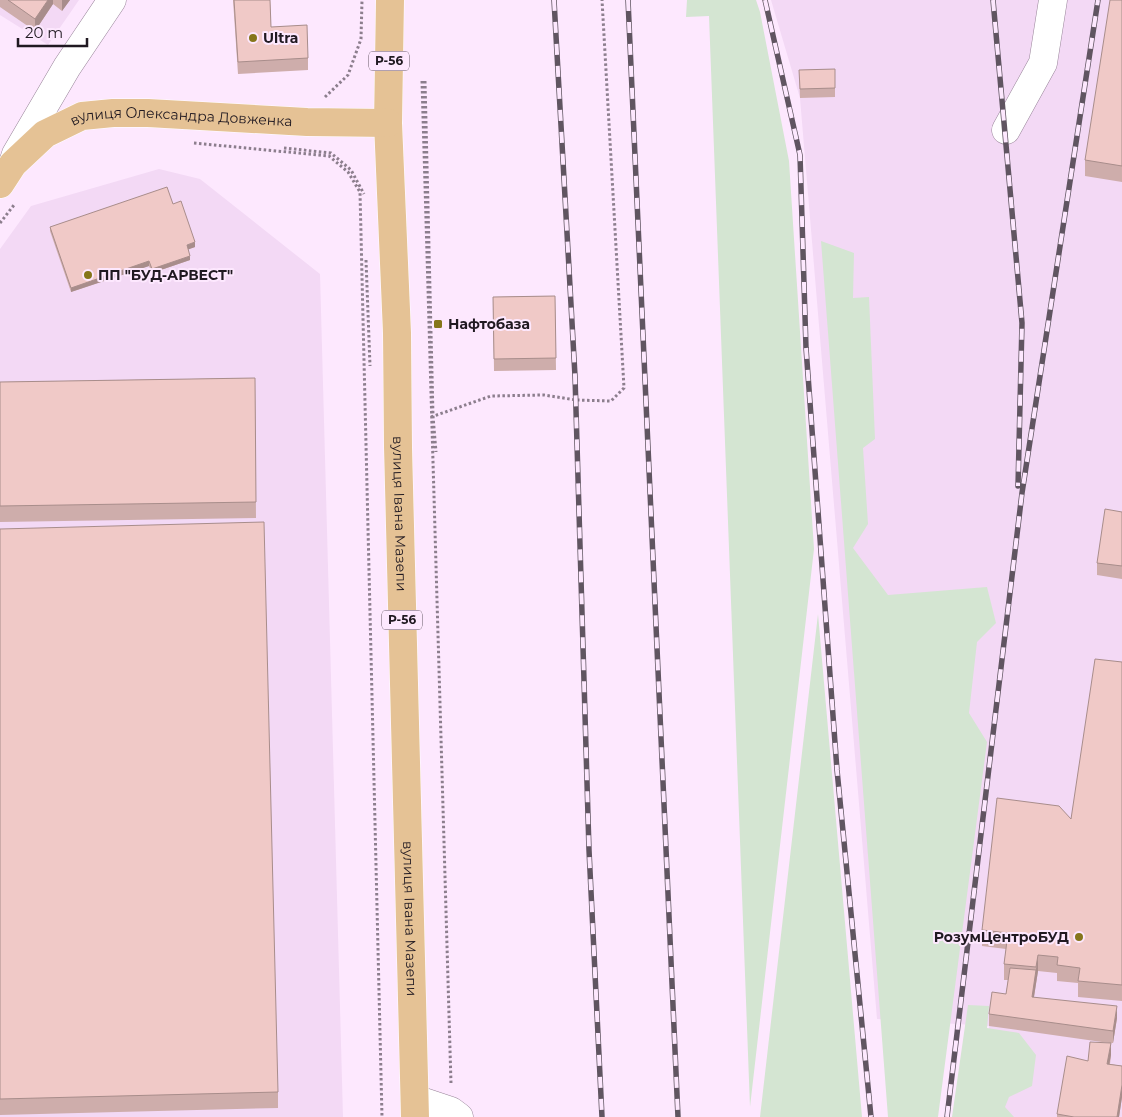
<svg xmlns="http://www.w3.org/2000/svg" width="1122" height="1117" font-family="Montserrat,sans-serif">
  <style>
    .built { fill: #f3d9f5 }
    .green { fill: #d4e5d2 }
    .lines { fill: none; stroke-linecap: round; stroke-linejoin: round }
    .minor-casing { stroke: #978498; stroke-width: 29 }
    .major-casing { stroke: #fff; stroke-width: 29 }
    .path { stroke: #8c7e8d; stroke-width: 3; stroke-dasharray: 2.5 2.5; stroke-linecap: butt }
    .minor { stroke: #fff; stroke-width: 28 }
    .major { stroke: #e5c295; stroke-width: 28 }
    .rail-casing { stroke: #605561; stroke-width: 5.5 }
    .rail { stroke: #fde8fe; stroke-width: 4; stroke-dasharray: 11; stroke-linecap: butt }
    .wall { fill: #ceadab }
    .shaded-wall { fill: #a88d8b }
    .building { fill: #f0c9c7; stroke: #a88d8b }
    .poi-dot { fill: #85761a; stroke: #fde8fe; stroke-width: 2 }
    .labels { text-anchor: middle; stroke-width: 4; stroke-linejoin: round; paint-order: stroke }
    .shield { fill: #fde8fe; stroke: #625763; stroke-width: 1 }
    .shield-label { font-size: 12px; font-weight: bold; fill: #201921 }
    .poi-label { font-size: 14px; font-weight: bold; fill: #201921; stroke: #fde8fe; text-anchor: start }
    .street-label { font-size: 14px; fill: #201921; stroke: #fde8fe }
  </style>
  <rect width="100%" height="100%" fill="#fde8fe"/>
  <path class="built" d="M0 0H79L48 45 0 15Z
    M771 0H1122V1117H988L989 1026 877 1019 800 98Z
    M159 169 200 179 320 274 343 1117H0V249L31 206Z"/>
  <path class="green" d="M687 0H756L760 12 789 161 814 549 750 1107 709 16 686 17Z
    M821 241 854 253 853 298 869 297 875 439 863 448 868 524 853 548 888 595 987 587 996 623 977 642 969 713 987 742 938 1117H888Z
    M818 614 862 1117H760Z
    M968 1005 989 1006 987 1028 1019 1033 1036 1055 1032 1086 1009 1097 1005 1107 1014 1117H952Z"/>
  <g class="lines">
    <g class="minor-casing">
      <path id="minor" d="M1006 130 1043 63 1053 0
        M14 160 16 154 67 67 112 0
        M415 1099 451 1111 459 1117"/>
    </g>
    <g class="major-casing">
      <g id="major">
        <path id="s1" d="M390 0 388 123 397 333 398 447 415 1117"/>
        <path id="s2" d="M0 184 13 164 45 134 82 116 113 113H148L307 122 388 123"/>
      </g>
    </g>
    <path class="path" d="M422 81 451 1084
      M425 81 433 416 436 452
      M325 97 348 75 361 39 362 0
      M194 143 329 156 348 172 360 192 382 1117
      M284 148 331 153 351 170 364 194
      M0 223 14 205
      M366 260 370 366
      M431 417 491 396 544 395 576 400 611 401 624 388 602 0"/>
    <use href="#minor" class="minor"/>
    <use href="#major" class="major"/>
    <g class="rail-casing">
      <path id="rail" d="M554 0 575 376 589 850 602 1117
        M628 0 678 1117
        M765 0 800 155 806 348 837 770 871 1117
        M993 0 1022 323 1018 486
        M947 1117 1022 493 1098 0"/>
    </g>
    <use href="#rail" class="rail"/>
  </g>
  <path class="wall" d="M0 0H70L62 11 53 4 35 31 0 7Z
    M233 0H270L271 27 308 58V70L238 74Z
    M1122 0V182L1085 176V160Z
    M835 69V97L800 98 799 70Z
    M50 227 195 247 188 249 190 260 152 273 149 266 71 292 50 231Z
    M555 296 556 370 494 371 493 297Z
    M255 378 256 518 0 522V382Z
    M1122 512V579L1097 575V563Z
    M0 529 278 1092V1108L0 1115Z
    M1122 662V1001L1078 997V983L1057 981V973L1038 971 1034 997 1117 1018 1113 1043H1111V1055L1110 1064 1122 1066V1097L1119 1117H1057V1114L1088 1061 1109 1043 989 1026V1014L1006 994 1008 980H1004V964L1006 949 982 946V930L1071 819Z"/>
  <path class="shaded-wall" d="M48 0H53V4L35 31V19Z
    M62 0H70L62 11Z
    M195 242V247L187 250V245Z
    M190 256V260L152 273V269Z
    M149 261V266L71 292V288Z
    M1038 955V971L1032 1009V997Z
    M1117 1006V1018L1113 1043V1031Z
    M1111 1043V1055L1107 1076V1064Z
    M1122 1085V1097L1119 1117H1117Z"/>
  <path class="building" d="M8 0H48L35 19Z
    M234 0H270L271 27 307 25 308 58 238 62Z
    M1110 0H1122V166L1085 160Z
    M835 69V88L800 89 799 70Z
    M167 187 173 204 181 201 195 242 187 245 190 256 152 269 149 261 71 288 50 227Z
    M555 296 556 358 494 359 493 297Z
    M255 378 256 502 0 506V382Z
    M1105 509 1122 512V566L1097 563Z
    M264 522 278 1092 0 1099V529Z
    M1095 659 1122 662V985L1078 981 1080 968 1057 965 1058 957 1038 955 1036 967 1004 964 1008 933 982 930 997 798 1059 806 1071 819Z
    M1010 968 1036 970 1032 997 1117 1006 1113 1031 989 1014 992 992 1006 994Z
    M1090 1042 1111 1043 1107 1064 1122 1066V1085L1117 1117H1074L1057 1114 1067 1056 1088 1061Z"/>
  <g class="poi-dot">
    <circle cx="253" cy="38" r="5"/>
    <circle cx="88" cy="275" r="5"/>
    <rect x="433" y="319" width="10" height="10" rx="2.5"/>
    <circle cx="1079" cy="937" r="5"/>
  </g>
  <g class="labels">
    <g class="shield">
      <rect x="369" y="51.5" width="40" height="19" rx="4"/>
      <rect x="382" y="610.5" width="40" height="19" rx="4"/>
    </g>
    <g class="shield-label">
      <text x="389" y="65">Р-56</text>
      <text x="402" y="624">Р-56</text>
    </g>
    <g class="poi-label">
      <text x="263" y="43">Ultra</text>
      <text x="98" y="280">ПП "БУД-АРВЕСТ"</text>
      <text x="448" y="329">Нафтобаза</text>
      <text x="1069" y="942" text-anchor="end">РозумЦентроБУД</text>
    </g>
    <g class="street-label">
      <text dy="5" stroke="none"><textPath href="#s2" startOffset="208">вулиця Олександра Довженка</textPath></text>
      <text dy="5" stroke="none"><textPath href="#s1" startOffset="514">вулиця Івана Мазепи</textPath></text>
      <text dy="5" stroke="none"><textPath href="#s1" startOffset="919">вулиця Івана Мазепи</textPath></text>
    </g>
  </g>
  <path d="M18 38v8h69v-8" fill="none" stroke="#201921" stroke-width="2.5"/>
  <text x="25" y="38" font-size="15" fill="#201921" stroke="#fde8fe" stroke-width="4" paint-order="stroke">20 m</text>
</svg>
